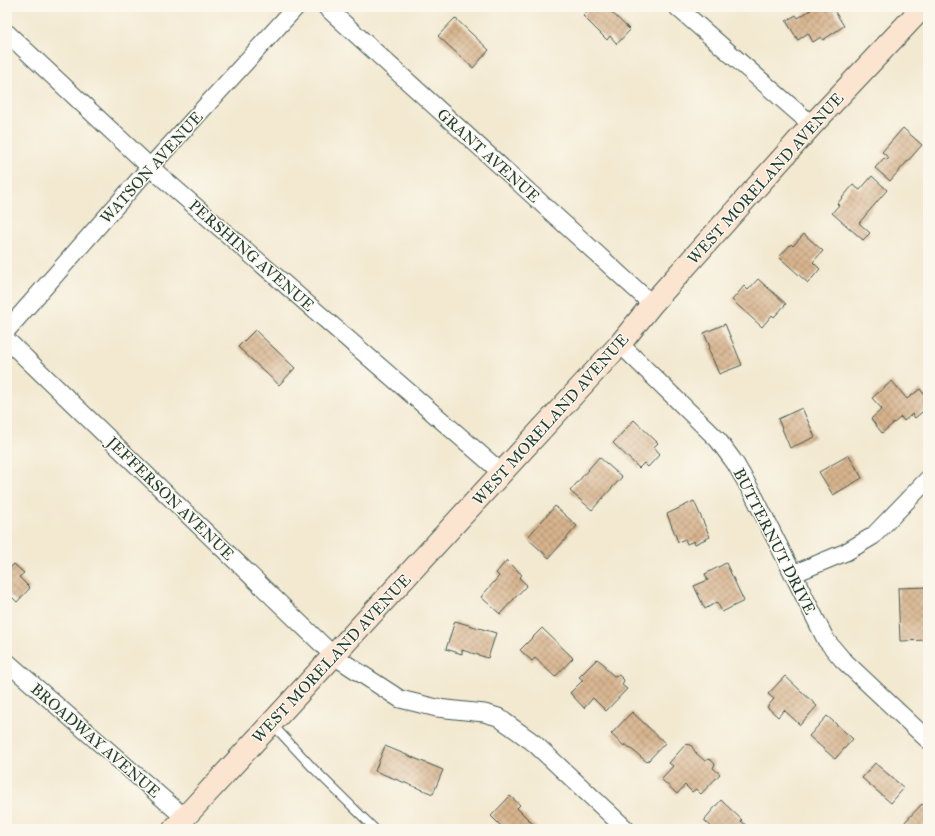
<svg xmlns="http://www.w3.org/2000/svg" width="935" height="836" font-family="'IM FELL Great Primer',serif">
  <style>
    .building { fill: url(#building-cross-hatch) }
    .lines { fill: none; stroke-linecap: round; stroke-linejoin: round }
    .lane-casing { stroke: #3f574c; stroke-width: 10 }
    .street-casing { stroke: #3f574c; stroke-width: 19 }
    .secondary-casing { stroke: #3f574c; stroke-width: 24 }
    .lane { stroke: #fff; stroke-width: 8 }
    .street { stroke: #fff; stroke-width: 17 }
    .secondary { stroke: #fce5d0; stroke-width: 22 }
    .labels { text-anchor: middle; stroke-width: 3; stroke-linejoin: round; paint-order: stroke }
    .street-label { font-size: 16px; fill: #1f3d34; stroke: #fbf7ec }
  </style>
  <defs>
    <pattern id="building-cross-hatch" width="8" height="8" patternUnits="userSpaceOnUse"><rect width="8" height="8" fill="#d7b38d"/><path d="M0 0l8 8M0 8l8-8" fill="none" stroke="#ae9374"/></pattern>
  </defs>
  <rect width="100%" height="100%" fill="#fbf7ec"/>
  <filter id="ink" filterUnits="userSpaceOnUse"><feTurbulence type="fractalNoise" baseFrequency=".025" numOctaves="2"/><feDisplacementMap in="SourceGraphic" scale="8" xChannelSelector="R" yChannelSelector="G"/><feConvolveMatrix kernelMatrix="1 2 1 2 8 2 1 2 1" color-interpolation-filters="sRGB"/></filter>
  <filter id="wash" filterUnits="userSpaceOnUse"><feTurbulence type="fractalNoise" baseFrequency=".012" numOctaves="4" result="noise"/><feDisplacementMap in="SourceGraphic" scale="16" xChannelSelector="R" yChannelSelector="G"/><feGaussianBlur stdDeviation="0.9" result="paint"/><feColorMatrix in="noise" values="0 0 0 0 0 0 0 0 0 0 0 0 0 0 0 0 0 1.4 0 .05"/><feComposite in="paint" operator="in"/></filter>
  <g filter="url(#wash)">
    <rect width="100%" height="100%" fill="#f3e9d1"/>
    <g id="blocks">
      <path class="building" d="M591 7H606L630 30 617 44 610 36 607 40 583 16Z
        M815 7H823L824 9 832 7 844 26 823 40 821 37 813 42 808 33 798 40 786 21 796 15 798 18Z
        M455 18 489 50 473 68 438 36Z
        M903 128 922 145 890 181 875 168 884 158 887 160 889 158 882 152Z
        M872 176 887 190 859 223 870 233 863 240 832 213 839 205 837 204 853 185 860 190Z
        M804 234 823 251 813 262 820 269 808 283 779 257 791 244 793 246Z
        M758 279 786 304 774 317 772 315 762 327 732 300 744 286 748 290Z
        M725 324 742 365 719 374 708 348 710 347 704 333Z
        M255 330 295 368 279 385 238 347Z
        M892 381 907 399 920 389 928 399V407L915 418 912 414 904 421 901 417 882 433 871 419 882 409 872 398Z
        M802 408 815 437 790 448 778 419Z
        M634 420 658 443 654 447 660 454 648 467 644 463 639 468 613 443Z
        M849 455 862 478 833 495 819 472Z
        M599 457 622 477 592 510 570 491Z
        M694 501 710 537 695 544 694 541 687 544 685 539 678 542 667 514Z
        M555 506 577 526 549 558 527 538Z
        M507 560 522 575 519 578 527 585 500 614 481 597 499 576 496 573Z
        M726 563 744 601 722 612 717 602 705 609 694 586 708 580 705 574Z
        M14 564 24 573 19 577 30 588 17 602 7 592V566L10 568Z
        M928 587V640L900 641 898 588Z
        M455 621 496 633 488 658 462 650V654L446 649Z
        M542 628 573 658 555 677 535 658 532 661 520 650Z
        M597 659 605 665V668L614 676 619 675 624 680 622 685 627 689 606 711 593 698 584 708 570 693 583 680 579 677Z
        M785 676 817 706 800 725 784 710 778 717 767 707 774 699 768 694Z
        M632 712 665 743 647 762 625 744 624 746 611 734Z
        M827 716 853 739 835 759 809 736Z
        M686 744 691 745 696 753 705 761 708 759 711 760 715 764 713 768 720 774 701 794 696 789 692 792 685 785 677 794 661 779 673 766 669 763Z
        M385 746 443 770 433 794 375 771Z
        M875 763 904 788 891 803 862 778Z
        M510 796 520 805 517 808 538 829H504L491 816Z
        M721 800 742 820 741 821 750 829H714L704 820Z
        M922 804 928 809V829H910L904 823Z"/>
    </g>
  </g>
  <g filter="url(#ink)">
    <use href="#blocks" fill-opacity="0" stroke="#3f574c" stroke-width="1"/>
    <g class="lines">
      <g class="lane-casing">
        <path id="lane" d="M272 724 312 767 375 829"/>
      </g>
      <g class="street-casing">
        <path id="street" d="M326 7 652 304
          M677 7 812 125
          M7 33 150 167 502 473
          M7 330 150 167 296 7
          M7 340 334 656 400 699 437 708 484 713 498 717 534 743 626 829
          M620 344 718 440 735 463 753 494 826 640 842 659 928 740
          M793 574 846 552 873 536 928 479
          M7 662 184 817"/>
      </g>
      <g class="secondary-casing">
        <path id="secondary" d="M174 829 620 344 652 304 812 125 923 7"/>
      </g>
      <use href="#lane" class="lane"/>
      <use href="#street" class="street"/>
      <use href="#secondary" class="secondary"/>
    </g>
  </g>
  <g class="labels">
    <g class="street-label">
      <text transform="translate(489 155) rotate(42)" y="6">GRANT AVENUE</text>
      <text transform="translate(151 167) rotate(-48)" y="6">WATSON AVENUE</text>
      <text transform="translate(765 178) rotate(-48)" y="6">WEST MORELAND AVENUE</text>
      <text transform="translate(252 255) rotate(41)" y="6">PERSHING AVENUE</text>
      <text transform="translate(550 419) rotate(-48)" y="6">WEST MORELAND AVENUE</text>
      <text transform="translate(171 498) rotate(44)" y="6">JEFFERSON AVENUE</text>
      <text transform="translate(775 541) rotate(63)" y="6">BUTTERNUT DRIVE</text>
      <text transform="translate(331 658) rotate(-47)" y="6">WEST MORELAND AVENUE</text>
      <text transform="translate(96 740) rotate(41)" y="6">BROADWAY AVENUE</text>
    </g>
  </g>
  <rect width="935" height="836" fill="none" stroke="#fbf7ec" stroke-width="24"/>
</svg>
